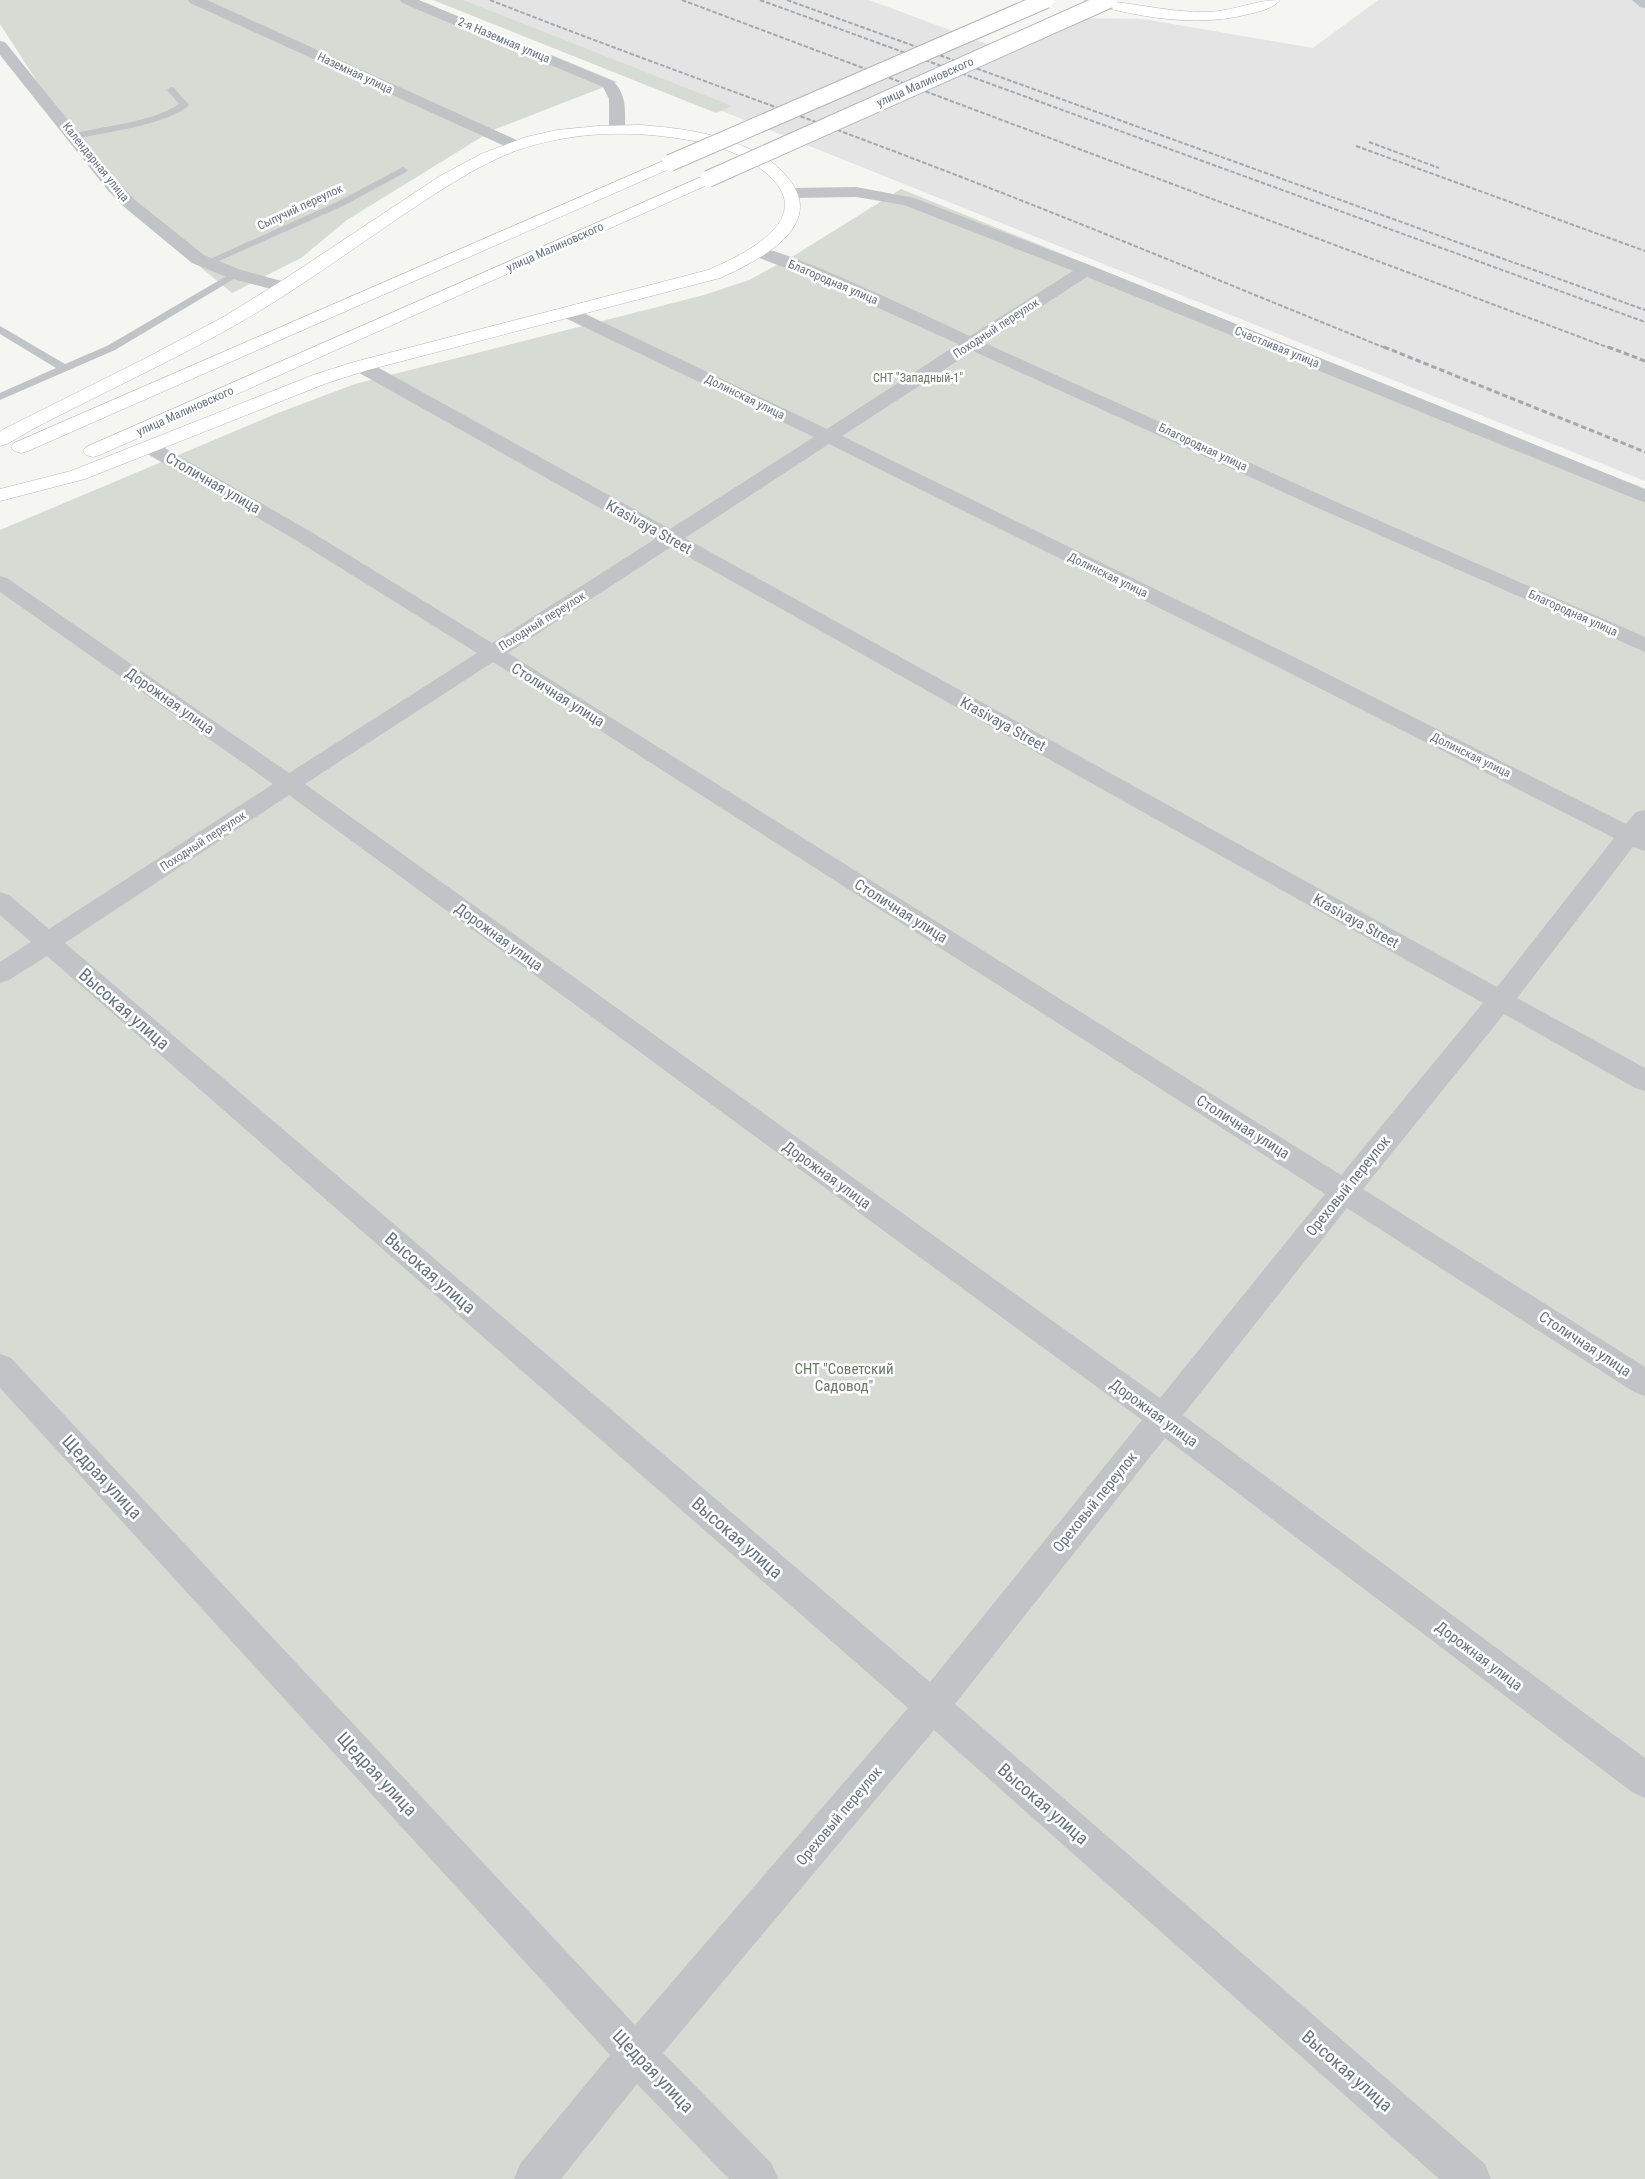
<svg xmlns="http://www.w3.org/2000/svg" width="1645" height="2179" font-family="'Roboto Condensed',sans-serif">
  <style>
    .built { fill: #e3e4e3 }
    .green { fill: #d6dcd3 }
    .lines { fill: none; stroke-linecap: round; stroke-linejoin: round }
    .highway-casing { stroke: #b5b8bb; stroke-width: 1 }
    .lane { fill: #c0c4c7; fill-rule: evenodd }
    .street { fill: #c0c4c7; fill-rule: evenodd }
    .highway { fill: #fff; fill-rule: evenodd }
    .rail-far1 { stroke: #a3a8ae; stroke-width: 2; stroke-dasharray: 4.5 2; stroke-linecap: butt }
    .rail { stroke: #a3a8ae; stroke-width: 3; stroke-dasharray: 5.5 3; stroke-linecap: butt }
    .highway-bridge-casing { stroke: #b5b8bb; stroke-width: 18; stroke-linecap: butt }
    .highway-bridge { stroke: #fff; stroke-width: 16 }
    .labels { text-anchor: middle; stroke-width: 5; stroke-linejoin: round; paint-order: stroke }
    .far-street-label { font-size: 12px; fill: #657482; stroke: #fff }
    .far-park-label { font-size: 12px; fill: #677964; stroke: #fff }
    .street-label { font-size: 15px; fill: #657482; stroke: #fff }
    .park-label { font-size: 15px; fill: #677964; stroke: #fff }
    .near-street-label { font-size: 18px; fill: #657482; stroke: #fff }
  </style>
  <rect width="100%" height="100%" fill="#f5f5f2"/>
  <path class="built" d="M445 0H869L1009 52 1082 18 1143 19 1313 48 1378 0H1645V481Z"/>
  <path class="green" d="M0 0H418L617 82 493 130 347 220 301 258 232 293 108 191 0 24Z
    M433 0H463L732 106 716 113Z
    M901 189 1645 489V2179H0V530L278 413 355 384 704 295 749 280 795 255Z"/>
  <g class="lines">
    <g class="highway-casing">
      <path id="highway" d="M1085 0C1126 0 1166 13 1208 12 1234 11 1255 0 1280 0 1274 8 1259 12 1249 14 1195 28 1140 17 1087 3Z
        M641 125C676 128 713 132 745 147 762 154 777 164 788 178 828 226 758 261 720 278L368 370 327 383 85 479 0 501V489L71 471 313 375 354 362 708 270C745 254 820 218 766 173 738 149 702 141 668 137 617 130 563 134 515 151 476 166 441 190 406 213 357 246 309 281 258 312 186 355 109 389 35 428L7 444 0 446V432L2 430 148 357 225 316 283 280 440 176 481 154 526 137 557 130 598 126Z
        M670 158 676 160 678 163 676 166 28 451 21 453 14 451 11 447 14 443Z
        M708 174 714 176 716 179 714 182 100 455 93 457 86 455 83 451 86 447Z"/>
    </g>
    <path class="lane" d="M171 87 174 88 189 105C171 124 102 133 75 139L70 136 75 133C106 126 152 122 179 104L167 90Z
      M403 167 408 170 406 172 343 206 210 265 206 266 201 263 337 202Z
      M235 271 239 272V276L115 350 0 400V393L56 368 0 334V326L65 364 107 346Z"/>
    <path class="street" d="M188 0H207L521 142 523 145 521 148H509L190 3Z
      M400 0H419L613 81C627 95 625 110 625 129L623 132H611L609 129V99L603 87 402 3Z
      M1632 0H1645V8L1640 7Z
      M0 41 5 42 118 182 135 200 204 255 241 270 289 283 292 287 289 291 283 292 229 278 192 263 123 206 106 188 0 55Z
      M856 187 914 198 1092 266 1645 489V502L1638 500 1087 277 985 343 1332 500 1645 637V652L1318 508 973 351 842 436 1290 655 1626 824 1636 812 1645 810V851L1633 847 1517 998 1645 1068V1091L1635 1088 1504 1014 1363 1189 1645 1367V1396L1634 1392 1347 1208 1183 1415 1645 1758V1798L1632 1792 1165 1438 955 1704 1485 2164 1491 2179H1439L934 1730 663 2053 772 2164 778 2179H729L637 2084 561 2179H514L520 2164 610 2055 0 1388V1354L11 1358 635 2025 908 1708 47 956 9 980 0 983V962L31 942 0 915V892L9 895 49 929 273 784 0 592V576L7 578 289 773 477 653 299 542 144 452 141 448 144 444 151 442 158 444 313 533 492 643 655 539 354 370 352 366 354 362 361 360 368 362 670 529 814 437 563 317 560 313 563 309 569 308 575 309 827 429 958 344 814 279 754 256 751 252 754 248C776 243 939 322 970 336L1073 271 904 205 856 197 792 198 786 196 784 193 786 190 792 188ZM829 444 1274 665 1614 838 1497 987 685 538ZM671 547 1483 1003 1341 1175 508 653ZM493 662 1325 1194 1160 1398 305 784ZM289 795 1142 1420 930 1682 65 943Z"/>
    <use href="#highway" class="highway"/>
    <path class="rail-far1" d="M490 0C640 59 793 112 943 170 1092 227 1239 289 1388 349
      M682 0 1612 349
      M760 0 1645 322
      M787 0 1645 310
      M1369 142 1439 168
      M1356 146 1645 251"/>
    <path class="rail" d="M1384 347 1645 452
      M1608 347 1645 361"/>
    <g class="highway-bridge-casing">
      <path id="highway-bridge" d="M670 163 1046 0
        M708 179 1109 0"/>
    </g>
    <use href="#highway-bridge" class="highway-bridge"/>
  </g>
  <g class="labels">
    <g class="far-street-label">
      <text transform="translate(504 40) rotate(23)" y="4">2-я Наземная улица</text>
      <text transform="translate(355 73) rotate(25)" y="4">Наземная улица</text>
      <text transform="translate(925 82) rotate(-24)" y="4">улица Малиновского</text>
      <text transform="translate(96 162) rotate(51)" y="4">Календарная улица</text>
      <text transform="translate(300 207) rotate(-25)" y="4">Сыпучий переулок</text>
      <text transform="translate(555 247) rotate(-24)" y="4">улица Малиновского</text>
      <text transform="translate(833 282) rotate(23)" y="4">Благородная улица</text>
      <text transform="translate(996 328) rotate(-33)" y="4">Походный переулок</text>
      <text transform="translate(1277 347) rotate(22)" y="4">Счастливая улица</text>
      <text transform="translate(745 397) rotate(26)" y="4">Долинская улица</text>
      <text transform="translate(185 411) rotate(-24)" y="4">улица Малиновского</text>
      <text transform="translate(1203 447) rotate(25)" y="4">Благородная улица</text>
      <text transform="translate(1108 575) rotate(26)" y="4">Долинская улица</text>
      <text transform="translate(1573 613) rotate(24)" y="4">Благородная улица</text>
      <text transform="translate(542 621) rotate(-32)" y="4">Походный переулок</text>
      <text transform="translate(1471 755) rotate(26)" y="4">Долинская улица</text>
      <text transform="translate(203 841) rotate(-33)" y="4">Походный переулок</text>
    </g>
    <g class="far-park-label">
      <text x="918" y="382">СНТ "Западный-1"</text>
    </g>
    <g class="street-label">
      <text transform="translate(213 483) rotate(30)" y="5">Столичная улица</text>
      <text transform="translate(649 527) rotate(29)" y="5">Krasivaya Street</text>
      <text transform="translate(558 695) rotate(32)" y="5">Столичная улица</text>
      <text transform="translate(170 701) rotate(35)" y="5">Дорожная улица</text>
      <text transform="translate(1003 724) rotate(29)" y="5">Krasivaya Street</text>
      <text transform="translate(901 911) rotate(32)" y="5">Столичная улица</text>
      <text transform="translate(1356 921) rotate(29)" y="5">Krasivaya Street</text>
      <text transform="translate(499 937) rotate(36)" y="5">Дорожная улица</text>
      <text transform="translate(1243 1127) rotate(32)" y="5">Столичная улица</text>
      <text transform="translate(827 1175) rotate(36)" y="5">Дорожная улица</text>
      <text transform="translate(1348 1186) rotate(-51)" y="5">Ореховый переулок</text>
      <text transform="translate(1585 1344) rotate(33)" y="5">Столичная улица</text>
      <text transform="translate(1154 1413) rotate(36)" y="5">Дорожная улица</text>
      <text transform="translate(1095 1502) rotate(-51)" y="5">Ореховый переулок</text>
      <text transform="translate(1479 1656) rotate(37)" y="5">Дорожная улица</text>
      <text transform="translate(839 1816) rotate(-50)" y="5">Ореховый переулок</text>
    </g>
    <g class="park-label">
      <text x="844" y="1374">СНТ "Советский<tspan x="844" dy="17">Садовод"</tspan></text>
    </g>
    <g class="near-street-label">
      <text transform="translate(124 1009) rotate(41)" y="6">Высокая улица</text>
      <text transform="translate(430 1273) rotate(41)" y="6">Высокая улица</text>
      <text transform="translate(102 1477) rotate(47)" y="6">Щедрая улица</text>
      <text transform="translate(737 1538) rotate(41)" y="6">Высокая улица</text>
      <text transform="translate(377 1774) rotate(47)" y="6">Щедрая улица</text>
      <text transform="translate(1043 1804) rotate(41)" y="6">Высокая улица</text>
      <text transform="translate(653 2071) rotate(46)" y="6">Щедрая улица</text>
      <text transform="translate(1347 2071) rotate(41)" y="6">Высокая улица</text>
    </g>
  </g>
</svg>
